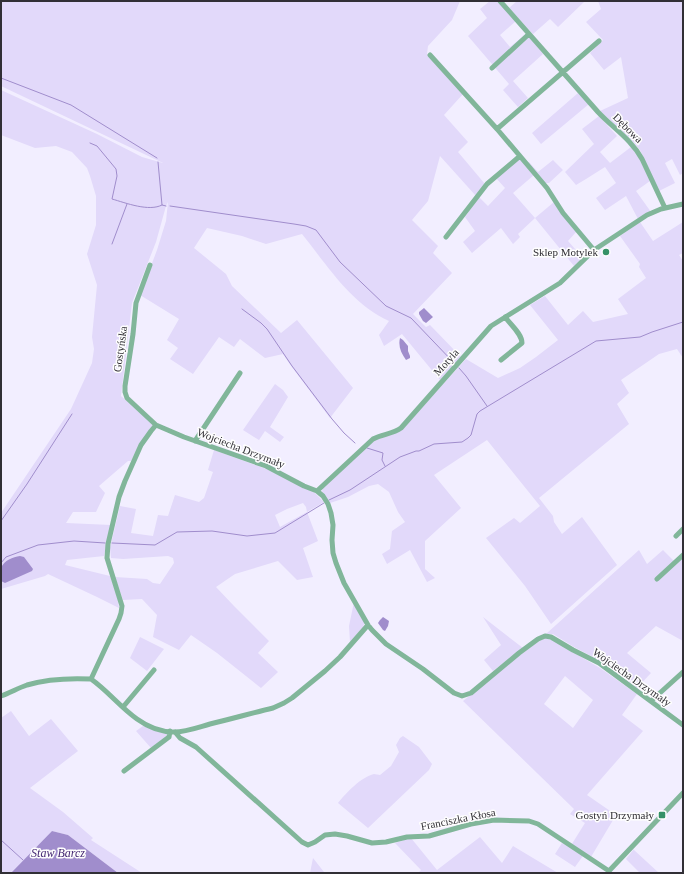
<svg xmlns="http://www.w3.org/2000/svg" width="684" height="874" font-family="Georgia,serif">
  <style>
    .green { fill: #e2d9fa; fill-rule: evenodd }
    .water { fill: #a08dcc }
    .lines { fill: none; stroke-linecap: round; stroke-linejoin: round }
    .stream { stroke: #a08dcc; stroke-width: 1 }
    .minor { stroke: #81b69a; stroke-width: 5 }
    .poi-dot { fill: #359167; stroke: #fefefe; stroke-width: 1.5 }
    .labels { text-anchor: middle; stroke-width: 3; stroke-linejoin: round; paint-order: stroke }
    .street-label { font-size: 11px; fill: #312f35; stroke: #fefefe }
    .poi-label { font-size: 11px; fill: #312f35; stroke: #fefefe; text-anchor: end }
    .water-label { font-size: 12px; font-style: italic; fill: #452873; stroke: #fefefe }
  </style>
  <rect width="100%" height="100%" fill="#f2eeff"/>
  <path class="green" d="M1 1H460L452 20 428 46 427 54 463 94 444 115 468 142 458 152 485 184 476 196 440 156 428 201 412 220 438 246 433 253 452 273 413 314 426 327 430 325 461 357 440 380 402 334 384 346 379 335 389 321C351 304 327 265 302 234L266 244 242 236 207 228 194 248 226 274 232 286 281 333 297 320 353 388 330 418 289 363 283 354 265 358 240 339 234 347 219 337 193 374 170 359 178 348 167 340 179 319 140 295 157 250 166 221 168 202 166 206 156 242 132 303 121 396 154 425 135 453 131 461H128L99 486 105 493 96 512H73L66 523 111 525 104 556 67 560 65 565 110 576 118 600 119 608 97 597 48 574 45 576 1 589V513L71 409 92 363 94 349 92 337 97 285 87 254 96 225V196L90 176 87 168 72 152 56 146 35 148 1 135V90L97 134 142 157 163 163 1 86Z
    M490 1H498L516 21 500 35 510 47 527 33 543 54 513 81 528 98 518 107 503 90 509 84 468 36 487 18 480 9Z
    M517 1H587L584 2 558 27 550 19 533 34 509 8Z
    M598 1H683V173L680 175 672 159 665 163 675 183 659 191 640 150 628 136 600 111 628 98 621 57 604 70 590 53 603 40 586 22 601 9Z
    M578 93 589 104 541 144 532 133Z
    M599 116 617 136 600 152 610 163 631 147 638 156 650 181 636 191 651 212 638 219 626 196 605 210 596 198 616 183 605 167 586 179 576 185 565 172 594 144 582 129Z
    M518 160H521L534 175 513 193 535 218 554 202 577 231 568 241 583 258 574 266 535 218 518 234 520 237 513 244 501 228 472 253 463 242 475 231 465 217 479 197 488 206 505 188 496 178Z
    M553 160 563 170 549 183H545L528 163 529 162 538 172Z
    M640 222 653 241 683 222V253L679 255 683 261V358L677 349 659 354 621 380 629 393 617 404 629 424 539 498 553 516 554 522 562 534 582 517 617 565 551 624 525 586 486 538 514 518 520 523 540 506 487 440 434 475 461 508 425 541V569L435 578 427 582 410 550 387 564 382 554 390 549 392 531 405 522 398 512 389 492 378 484 369 486 348 497 330 503 322 492 323 486 371 443 380 437 406 425 466 359 498 378 520 368 536 357 558 340 530 305 545 296 568 325 583 311 593 322 628 314 618 299 646 278 639 267 640 264 620 236Z
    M275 384 283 390 288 397 270 427 284 437 280 442 265 431 259 440 243 430Z
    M214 450 269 470 314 492 324 502 307 512 318 541 303 548 313 577 297 580 278 561 235 574 216 587 234 606 269 641 258 653 278 672 261 688 217 653 191 635 179 650 153 637 157 615 142 599 123 600 115 577 147 579 153 583 160 584 174 563 173 558 168 556 123 559 111 558 110 548 120 506 136 509 131 533 153 536 158 515 168 516 175 495 199 502 204 498 213 472 208 470ZM303 503 306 507 307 512 280 527 275 515 287 509Z
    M639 550 647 564 663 550 674 561 683 553V641L656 626 627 653 651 673 637 688 597 659 574 647 553 634H546Z
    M354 602 365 622 363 627 350 642 349 626Z
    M483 617 523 648 493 671 484 660 501 645Z
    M140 637 164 649 147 671 130 658Z
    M546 638 552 640 600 668 637 694 622 715 643 731 587 795 616 815 591 857 585 853 575 867 555 854 562 843 570 847 585 823 570 814 574 809 463 701 521 654 541 640ZM565 676 593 700 573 728 544 704Z
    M11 711 29 736 51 719 78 751 30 788 63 812 93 838 91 840 142 873H118L68 835 52 831 11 873H1V718Z
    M143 726 168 734 166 736 151 748 136 731Z
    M403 736 419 747 432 764 429 770 368 828 338 803C346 793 361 777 374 774 375 774 379 775 380 775L391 766 399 752 396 745 400 738Z
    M480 837 502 863 513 846 558 873H418L421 870 395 843 411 838 437 870Z
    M634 849V850L659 873H640L626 859Z
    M313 858 324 872 323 873H310Z"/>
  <path class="water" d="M424 308 433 317 426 323 423 321 419 314V312Z
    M400 338 403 340 408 346V351L410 356V358L406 360C401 353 398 346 400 338Z
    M20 556 24 557 33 569 32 571 5 583 1 581C1 577 0 571 1 568 4 560 13 557 20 556Z
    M383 617 389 621 388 626 385 631 383 630 378 623 380 620Z
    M52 831 68 835 118 873H11Z"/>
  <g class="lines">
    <path class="stream" d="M1 78 71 105 157 158
      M90 143 97 146 116 169 117 176 112 199C126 203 149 212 162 205
      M158 162 162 205 166 206
      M170 206 294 224 306 226 316 230 340 262 386 306 411 318 455 364
      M112 244 127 204
      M242 309 261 323 267 329 292 366 332 419 344 433 355 443
      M459 368 466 376 487 406
      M367 448 383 453 382 460 385 466
      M329 500 350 490 400 457 416 451H419L434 444 462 442 468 438 471 435 477 414 480 411 596 341 640 337 652 332 683 322
      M1 521 27 484 72 414
      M112 543 155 545 177 532 212 531 247 536 275 533 324 503
      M1 563 6 557 38 545 74 541 105 543
      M1 840 23 860"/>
    <path class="minor" d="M500 1C533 38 565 75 598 112 613 128 631 139 642 159L665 208
      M430 55 497 129 547 188 563 213 594 250
      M492 68 529 34
      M497 129 599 41
      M446 237 487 184 520 156
      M150 265 136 303 133 334 125 386V392L127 398 156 425 184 437 266 466 304 486 317 491 323 496 328 504 331 513 333 525 332 540 333 553 336 563 344 583 368 625 372 630 386 644 423 669 454 693 462 696 471 693 519 653 538 639 545 636 551 637 573 650 599 663 683 725
      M501 360 522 343C522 334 511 325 505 317
      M195 441 240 373
      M317 491 373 439C382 434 393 434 401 428L491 326 560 283 594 250 647 215 661 209 683 204
      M676 536 683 529
      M657 579 683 555
      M91 679C108 691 120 707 137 719 148 727 161 732 174 732 186 732 199 727 210 724 231 719 252 713 273 708L284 703 292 698 325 671 340 657 368 625
      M91 679 119 619 121 613 122 606 107 558 108 544 119 497 125 481 141 445 151 431 156 425
      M1 696C10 693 18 688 27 685 47 679 70 678 91 679
      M651 701 683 672
      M123 707 154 670
      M175 732 180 738 196 747 302 842 308 845 315 842 325 835 335 834 347 836 372 843 386 842 407 837 429 836 471 824 494 820 529 821 538 824 609 871
      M124 771 169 737 170 731
      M608 872 683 793"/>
  </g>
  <g class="poi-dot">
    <circle cx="606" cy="252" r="4"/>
    <rect x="658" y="811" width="8" height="8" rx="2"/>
  </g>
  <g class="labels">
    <g class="street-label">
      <text transform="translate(628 128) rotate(45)" y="4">Dębowa</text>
      <text transform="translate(120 349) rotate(-82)" y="4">Gostyńska</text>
      <text transform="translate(446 362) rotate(-48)" y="4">Motyla</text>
      <text transform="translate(241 448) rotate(21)" y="4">Wojciecha Drzymały</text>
      <text transform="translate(632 677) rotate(35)" y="4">Wojciecha Drzymały</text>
      <text transform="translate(458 819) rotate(-11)" y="4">Franciszka Kłosa</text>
    </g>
    <g class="poi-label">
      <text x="598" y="256">Sklep Motylek</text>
      <text x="654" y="819">Gostyń Drzymały</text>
    </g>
    <g class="water-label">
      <text x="58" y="857">Staw Barcz</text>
    </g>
  </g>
  <rect width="684" height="874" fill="none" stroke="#312f35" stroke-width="4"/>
</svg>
